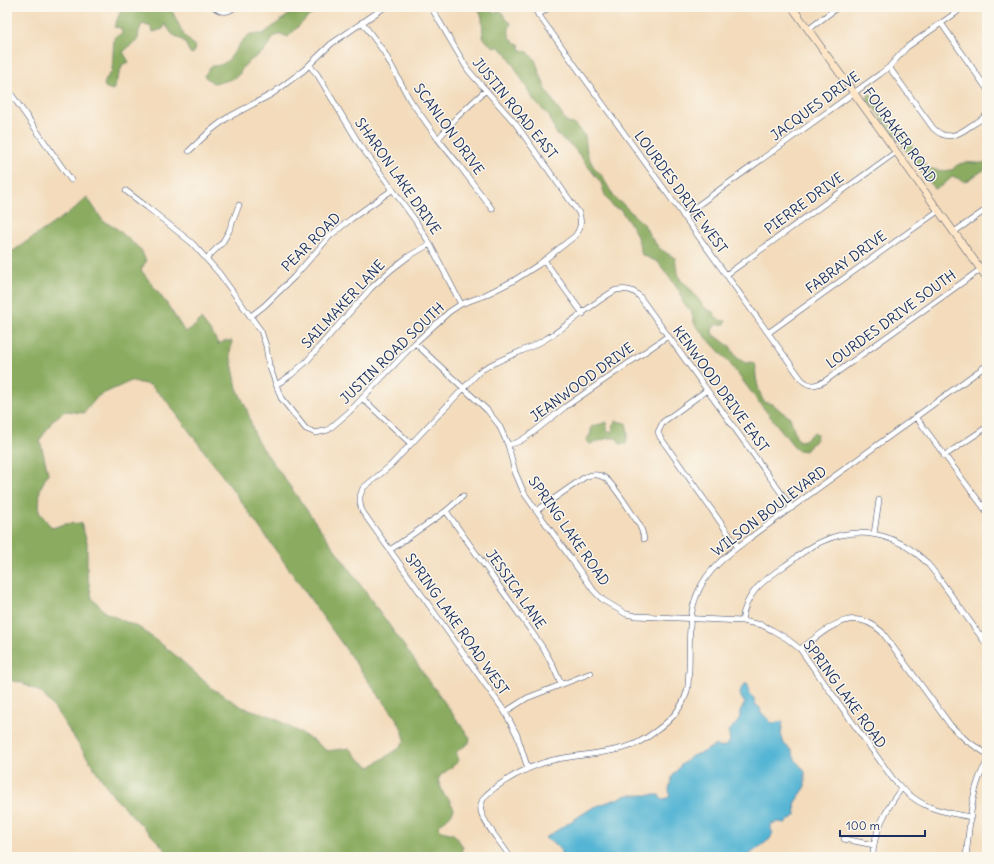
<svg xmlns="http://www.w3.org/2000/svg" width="994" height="864" font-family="Delius,sans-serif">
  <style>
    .forest { fill: #8bac60; stroke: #536e5f; fill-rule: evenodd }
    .water { fill: #55b5d4; stroke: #387299 }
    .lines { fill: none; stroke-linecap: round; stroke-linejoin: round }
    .street-casing { stroke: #3b496c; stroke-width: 6 }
    .secondary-casing { stroke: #3b496c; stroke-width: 8 }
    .street { stroke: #fff; stroke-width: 5 }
    .secondary { stroke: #fde5c5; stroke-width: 7 }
    .labels { text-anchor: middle; stroke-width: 3; stroke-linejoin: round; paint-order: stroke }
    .street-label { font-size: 14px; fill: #1b2f5e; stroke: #fbf7ec }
  </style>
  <rect width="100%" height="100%" fill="#fbf7ec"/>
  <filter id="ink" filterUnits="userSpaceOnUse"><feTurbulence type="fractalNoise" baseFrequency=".025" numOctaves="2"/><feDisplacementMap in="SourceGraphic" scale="8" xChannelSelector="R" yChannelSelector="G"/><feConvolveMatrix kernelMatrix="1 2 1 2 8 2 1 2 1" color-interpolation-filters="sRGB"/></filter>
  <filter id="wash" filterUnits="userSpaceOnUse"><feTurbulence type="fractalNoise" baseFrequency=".012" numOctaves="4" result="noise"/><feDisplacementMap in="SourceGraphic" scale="16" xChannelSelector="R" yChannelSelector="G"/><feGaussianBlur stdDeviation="0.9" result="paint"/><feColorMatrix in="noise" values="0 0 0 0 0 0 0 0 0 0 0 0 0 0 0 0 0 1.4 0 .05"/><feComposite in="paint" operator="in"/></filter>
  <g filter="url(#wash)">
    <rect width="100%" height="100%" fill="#f3dbbb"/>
    <path class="forest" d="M128 7H170L184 35 196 47 193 54 190 53 184 41 172 34 165 24 163 29 153 32 151 27 142 24 139 31 138 39 123 52 129 62 123 64 113 90 106 88 104 85 106 79 112 71 114 38 122 33 121 28 114 27 121 10Z
      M299 7H323L308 17 288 37 281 34 273 37C267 54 255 55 244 66 241 69 241 74 237 76 230 81 221 82 213 83L204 76 211 66C229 67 233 52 242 41 245 38 248 36 250 34H263Z
      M478 7H490L494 14 497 11H501L507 20 511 23C507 32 508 40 519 44L521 50 528 52 535 60 546 90 567 123 574 124 585 136 587 153 593 166 602 176 614 197 618 201 623 204 637 218 644 224 650 236 660 249 675 258 677 271 681 281 687 285 705 308 713 312C716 319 719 321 726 321L725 324 715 325 712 330 713 335C721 338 723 343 730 346L736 357 745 363 752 362 756 366C754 374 759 394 764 402L773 404 782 412 790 417 796 436 799 441 805 440 814 432 817 434 816 439 806 451 797 450 761 405 728 361 695 325 691 311 683 303 680 292 658 262 642 255C640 246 638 238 634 230 630 223 625 218 621 210L613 207 605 195 601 183 573 147 557 135 549 116 535 102 507 54 499 47H494L488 43 483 37 482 18Z
      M869 94 872 95C878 104 883 115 890 124 894 129 901 133 906 138 923 157 919 174 952 170 962 157 975 166 987 162V168L965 182 958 178 952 177 943 185 935 189 867 99Z
      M87 197 103 221 116 228 141 250 146 261 141 270 167 304 185 332 195 326 201 319 214 336 218 344 225 341H232L230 353 237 388 247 410 256 439 470 738 469 743 456 752 459 761 440 776 438 780 444 795 449 799 454 809C451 818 443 820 438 827 442 833 446 831 453 834 457 836 460 843 463 847L459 857H171L160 844 113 796 55 709 42 693 20 682 7 680V255L73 210ZM131 381 150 385 166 400 233 490 374 689C385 704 402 721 405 740L398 749 370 767 360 760 349 748 327 751 314 741 271 716 242 707 213 689 174 654 140 628 106 613 92 598 87 574V542L81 523 65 524 52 528 39 512 40 489 48 473 40 440 53 420 65 411 84 413 98 396Z
      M615 421 626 423 628 433 626 444H620L617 438H608L590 444 586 441 591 433V427L607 422V432H612Z"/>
    <path class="water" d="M745 684H748C748 690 749 695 754 698L755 704 760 708 761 714H763L772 723 783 721 781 734 784 744 791 750 795 759 805 772V788L795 802 796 815 785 823 778 822 771 824V830L773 832 770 839 746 857H562L560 848 545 838 592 808 597 806 628 795H659L661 798 665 799 670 796 669 789 672 777 680 766 692 756 701 753 716 745 717 747H723L728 744 730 741 728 731 737 723 740 717V711L745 703C739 696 738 691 745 684Z"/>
  </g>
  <g filter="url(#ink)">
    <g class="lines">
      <g class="street-casing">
        <path id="street" d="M214 7C222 13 227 13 235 7
          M533 7 802 380C810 387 815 386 825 381L981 269
          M538 15 550 7
          M362 22 384 52 410 100 438 139 459 165 492 209
          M941 23 987 89
          M809 29 838 7
          M309 65 317 74 360 145 415 220 430 244 461 304
          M889 67 933 128C947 142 958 135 972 125 977 122 983 119 987 114
          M7 88 71 180
          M438 139 457 117 486 90
          M189 151 210 131 227 118 272 94 304 70 331 44 385 7
          M126 191 147 207 192 243 219 273 261 331 266 346 269 365 281 398 306 429 316 433 328 430 349 412 415 343 449 312 461 304 483 296 513 281 538 265 575 236C581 229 582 222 579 213L515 123 468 70 431 7
          M683 216 880 74 889 67 907 47 957 12
          M954 232 987 209
          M207 258 222 243 229 231 239 205
          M544 260 583 314
          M726 275 896 152
          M251 316 264 306 294 277 330 236 351 219 392 190
          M768 333 938 211
          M415 343 487 410 499 425 508 445 515 472 524 493 594 591 603 600 626 614 636 616 742 621 762 625 772 630 786 638 800 649 893 779C917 807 936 811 971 817
          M276 385 291 375 306 362 371 288 392 269 409 256 430 244
          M707 390 663 422 658 432 660 437 738 547
          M362 398 411 444
          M916 417 987 512
          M508 445 518 442 531 434 565 407 668 336
          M944 456 987 427
          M446 511 543 648 552 664 561 684
          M536 511 585 477C592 474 599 474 605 478 615 485 631 513 639 524L642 531 644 539
          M874 534 879 500
          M390 550 446 511 463 496
          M742 621C746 590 766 579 790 562 800 554 811 546 823 541 858 525 896 534 924 560 933 569 940 580 948 591 961 609 974 627 987 645
          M981 636 987 631
          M800 649C826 631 851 603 882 632L951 726 967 741 987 754
          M505 712 527 698 591 673
          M528 769 517 735 505 712 362 511 360 503V496L363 488 390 466 480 371C500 358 524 352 544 340 569 326 590 304 616 290 626 289 633 289 640 297L792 508
          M844 839 874 845
          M510 857C503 845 483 823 481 811 479 799 488 793 496 787 513 775 533 765 553 760 578 755 603 754 627 747 638 744 648 737 656 731 670 721 683 707 687 691 689 684 688 677 689 670 690 644 687 616 698 592 708 569 727 555 747 540L987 365
          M873 857C872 835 888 806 901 789
          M966 857C970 826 970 789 987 762"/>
      </g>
      <g class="secondary-casing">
        <path id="secondary" d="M792 7 987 278"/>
      </g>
      <use href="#street" class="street"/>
      <use href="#secondary" class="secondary"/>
    </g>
  </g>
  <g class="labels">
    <g class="street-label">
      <text transform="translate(815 106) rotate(-36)" y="5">JACQUES DRIVE</text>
      <text transform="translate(515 108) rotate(51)" y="5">JUSTIN ROAD EAST</text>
      <text transform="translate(449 129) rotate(54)" y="5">SCANLON DRIVE</text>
      <text transform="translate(900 135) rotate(54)" y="5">FOURAKER ROAD</text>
      <text transform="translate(398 176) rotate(55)" y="5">SHARON LAKE DRIVE</text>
      <text transform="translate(681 192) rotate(54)" y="5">LOURDES DRIVE WEST</text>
      <text transform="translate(804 203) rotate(-36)" y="5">PIERRE DRIVE</text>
      <text transform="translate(311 242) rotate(-45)" y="5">PEAR ROAD</text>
      <text transform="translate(846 262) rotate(-36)" y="5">FABRAY DRIVE</text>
      <text transform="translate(343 304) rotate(-47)" y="5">SAILMAKER LANE</text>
      <text transform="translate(891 319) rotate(-36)" y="5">LOURDES DRIVE SOUTH</text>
      <text transform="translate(392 353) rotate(-44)" y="5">JUSTIN ROAD SOUTH</text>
      <text transform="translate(582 382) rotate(-36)" y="5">JEANWOOD DRIVE</text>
      <text transform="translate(721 389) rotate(54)" y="5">KENWOOD DRIVE EAST</text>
      <text transform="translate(769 511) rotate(-37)" y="5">WILSON BOULEVARD</text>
      <text transform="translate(569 531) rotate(55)" y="5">SPRING LAKE ROAD</text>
      <text transform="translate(516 589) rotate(55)" y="5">JESSICA LANE</text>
      <text transform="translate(457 624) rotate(55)" y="5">SPRING LAKE ROAD WEST</text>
      <text transform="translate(845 694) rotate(54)" y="5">SPRING LAKE ROAD</text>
    </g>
  </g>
  <rect width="994" height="864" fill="none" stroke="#fbf7ec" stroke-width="24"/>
  <path d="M840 830v6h85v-6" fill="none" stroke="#1b2f5e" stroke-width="2"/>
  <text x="846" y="830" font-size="12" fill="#1b2f5e" stroke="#fbf7ec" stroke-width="3" paint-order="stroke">100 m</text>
</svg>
